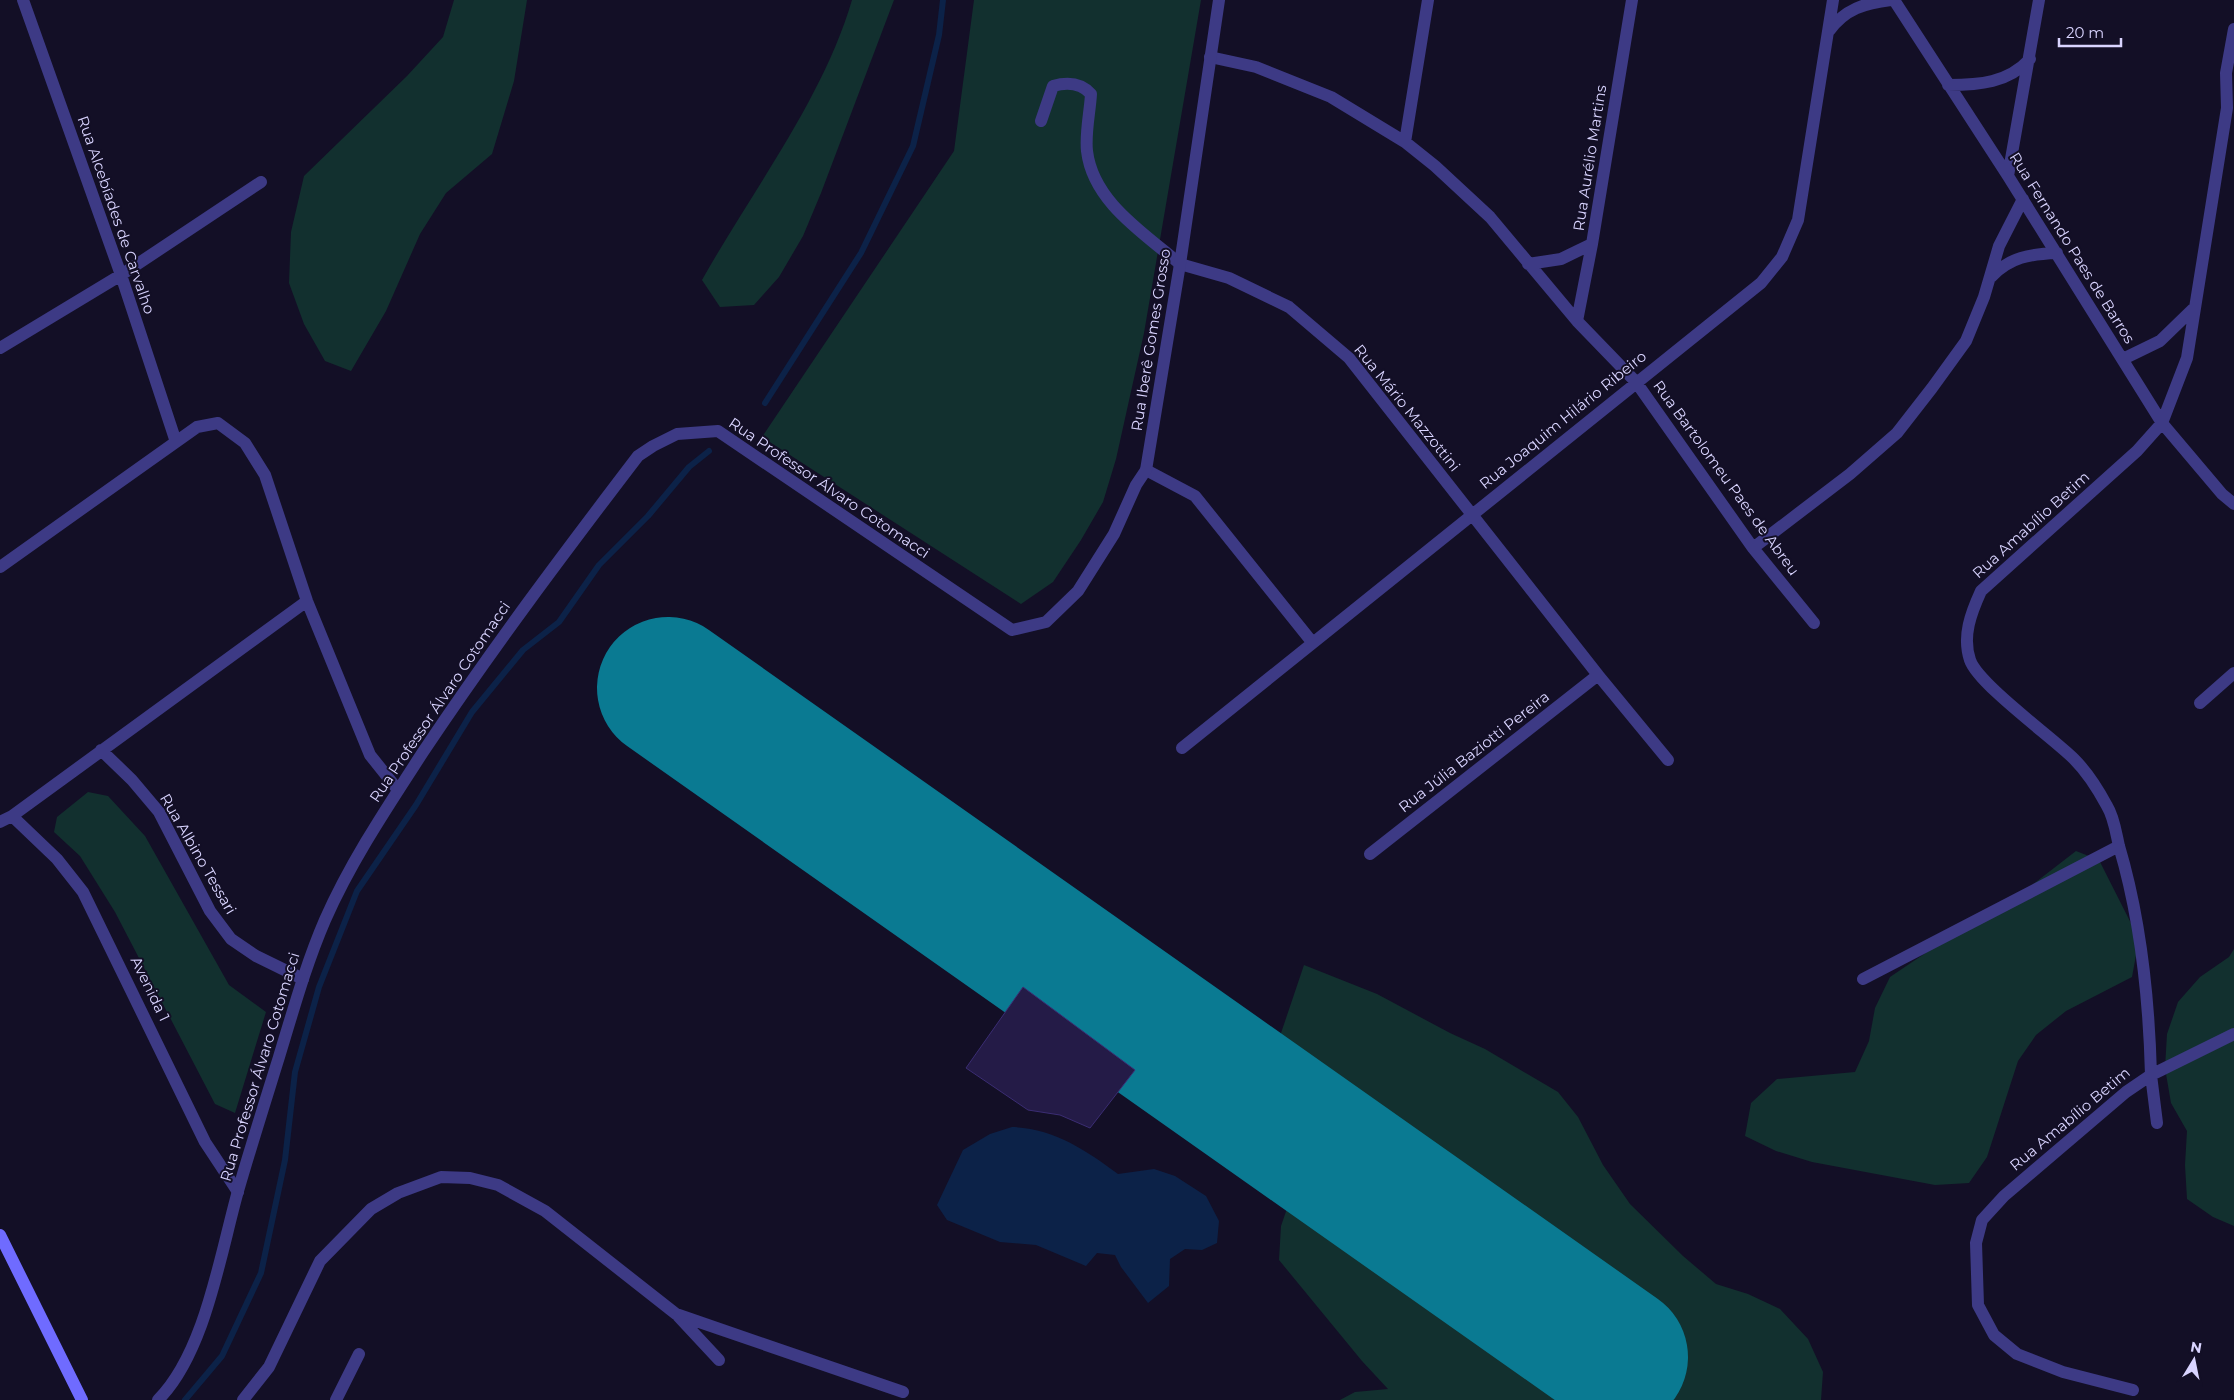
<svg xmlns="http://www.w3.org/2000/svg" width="2234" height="1400" font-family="Montserrat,sans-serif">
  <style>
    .green { fill: #12302f }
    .water { fill: #0c2248 }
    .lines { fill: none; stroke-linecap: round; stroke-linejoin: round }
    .stream { stroke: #0c2248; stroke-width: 6 }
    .runway { stroke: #0a7a92; stroke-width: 142 }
    .building { fill: #241b47; stroke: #3b2d73 }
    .service { stroke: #3d3a85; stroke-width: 12 }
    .minor { stroke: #3d3a85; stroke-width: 12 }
    .tertiary { stroke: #3d3a85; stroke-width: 12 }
    .secondary { stroke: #6f6bff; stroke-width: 12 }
    .labels { text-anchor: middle; stroke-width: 4; stroke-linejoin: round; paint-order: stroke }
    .street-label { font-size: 15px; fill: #d9d4ff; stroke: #130f26 }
  </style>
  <rect width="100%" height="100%" fill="#130f26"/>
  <path class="green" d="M454 0H527L514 81 492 154 446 193 420 234 386 311 351 371 325 361 304 324 289 283 291 232 304 176 407 76 443 37Z
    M852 0H894L821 193 803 236 779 277 754 305 720 307 702 280C752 191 823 99 852 0Z
    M974 0H1201L1144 333 1116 459 1103 502 1081 540 1053 582 1021 604 762 437 954 151Z
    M88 792 108 796 145 836 229 985 266 1012 235 1113 215 1104 115 912 80 856 54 832 57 817Z
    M2076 851 2099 860 2139 939 2132 977 2066 1011 2036 1035 2018 1061 1987 1157 1969 1183 1935 1185 1812 1162 1776 1151 1745 1136 1751 1103 1777 1079 1855 1072 1869 1041 1875 1008 1890 977 1973 921 2010 902Z
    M2234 949V1226L2213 1217 2187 1199 2185 1165 2187 1131 2171 1103 2165 1068 2167 1034 2178 1002 2200 977 2229 957Z
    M1304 965 1377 994 1450 1033 1485 1049 1558 1092 1578 1117 1603 1165 1630 1204 1683 1256 1716 1284 1748 1294 1780 1309 1808 1339 1823 1372 1821 1400H1340L1355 1392 1388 1389 1362 1361 1279 1260 1281 1226 1292 1194 1324 1205 1350 1222 1376 1244 1406 1263 1456 1311 1483 1329 1509 1350 1541 1361 1573 1367 1607 1369 1624 1343 1601 1334 1364 1174 1338 1152 1273 1072 1279 1039Z"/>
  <path class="water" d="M1012 1127C1053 1128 1086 1150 1118 1174L1154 1169 1175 1176 1206 1196 1219 1221 1217 1243 1202 1250 1185 1249 1170 1259 1169 1286 1148 1303 1121 1267 1115 1255 1097 1253 1086 1266 1036 1245 1000 1242 947 1220 937 1205 963 1150 990 1134Z"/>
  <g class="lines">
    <path class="stream" d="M765 403 861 253 913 146 939 35 943 0
      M185 1400 222 1356 261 1273 285 1160 295 1072 319 987 357 891 416 805 472 712 523 650 559 622 599 565 648 516 689 467 709 451"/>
    <path class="runway" d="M668 688 1617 1357"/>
  </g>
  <path class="building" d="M1023 987 1135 1070 1090 1128 1060 1115 1028 1110 966 1068Z"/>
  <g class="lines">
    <path class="service" d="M1041 121 1053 86C1067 82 1081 83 1091 94 1090 112 1085 133 1087 151 1093 202 1144 233 1180 264
      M336 1400 359 1354"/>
    <path class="minor" d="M23 0 121 275 176 442
      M1894 0 2008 176 2162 423 2222 494 2234 504
      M1829 31C1845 9 1865 3 1891 0
      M1210 57 1256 67 1331 97 1405 142 1435 166 1490 217 1577 321 1636 382 1753 548 1814 623
      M1948 85C1979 85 2008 83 2030 59
      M1405 142 1428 0
      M2008 176 2039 0
      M1180 264 1229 278 1289 307 1349 358 1598 675 1668 760
      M1528 264 1561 259 1592 244
      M1991 277C2010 257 2030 254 2057 253
      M1577 321 1592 244 1632 0
      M0 348 121 275 261 182
      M2123 359 2160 341 2193 309
      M1146 470 1195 496 1312 642
      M1753 548 1850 474 1897 433 1932 388 1966 341 1984 297 1999 246 2023 199
      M0 567 197 427 218 423 245 443 265 475 307 601 370 755 398 790
      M2200 703 2234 673
      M1182 748 1761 283 1782 257 1798 220 1833 0
      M101 750 132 780 159 812 210 911 231 939 256 956 303 979
      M12 816 57 859 83 892 205 1142 238 1192
      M0 822 12 816 307 601
      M1370 854 1598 675
      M1863 979 2119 846
      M2157 1123 2151 1075 2234 1034
      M678 1316 719 1360
      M2133 1390 2063 1372 2017 1354 1994 1335 1978 1305 1976 1243 1982 1220 2004 1196 2126 1092 2151 1075C2149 998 2141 920 2119 846 2116 833 2114 817 2107 806 2099 791 2086 771 2074 759 2053 738 1978 684 1970 660 1962 636 1971 613 1981 591L2137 451 2162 423 2187 358 2227 108 2226 73 2234 29
      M243 1400 269 1367 320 1261 371 1209 398 1193 441 1177 470 1178 498 1185 545 1211 676 1314 903 1392"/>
    <path class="tertiary" d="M158 1400C205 1353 220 1255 238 1191 251 1146 265 1102 279 1057 293 1011 306 964 325 920 351 861 388 806 423 752 491 650 564 553 638 456L653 446 677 434 718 431 1012 630 1046 622 1078 591 1114 534 1136 485 1146 470 1180 264 1219 0"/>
    <path class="secondary" d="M0 1235 82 1400"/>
  </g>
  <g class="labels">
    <g class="street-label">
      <text transform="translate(1590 158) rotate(-81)" y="5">Rua Aurélio Martins</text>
      <text transform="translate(116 215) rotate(71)" y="5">Rua Alcebíades de Carvalho</text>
      <text transform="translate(2072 248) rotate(58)" y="5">Rua Fernando Paes de Barros</text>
      <text transform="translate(1151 340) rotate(-81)" y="5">Rua Iberê Gomes Grosso</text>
      <text transform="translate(1407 408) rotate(51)" y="5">Rua Mário Mazzottini</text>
      <text transform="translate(1563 420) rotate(-39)" y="5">Rua Joaquim Hilário Ribeiro</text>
      <text transform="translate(1726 478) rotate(54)" y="5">Rua Bartolomeu Paes de Abreu</text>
      <text transform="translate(829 488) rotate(34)" y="5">Rua Professor Álvaro Cotomacci</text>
      <text transform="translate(2031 525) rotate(-42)" y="5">Rua Amabílio Betim</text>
      <text transform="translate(440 702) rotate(-56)" y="5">Rua Professor Álvaro Cotomacci</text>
      <text transform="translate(1474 752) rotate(-38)" y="5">Rua Júlia Baziotti Pereira</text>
      <text transform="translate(198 854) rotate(60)" y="5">Rua Albino Tessari</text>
      <text transform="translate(150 989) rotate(64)" y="5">Avenida 1</text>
      <text transform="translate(260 1067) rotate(-73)" y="5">Rua Professor Álvaro Cotomacci</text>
      <text transform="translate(2070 1119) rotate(-40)" y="5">Rua Amabílio Betim</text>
    </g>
  </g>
  <g transform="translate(2194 1360) rotate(10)" stroke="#130f26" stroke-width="4" paint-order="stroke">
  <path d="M0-4L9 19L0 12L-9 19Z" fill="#d9d4ff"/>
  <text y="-8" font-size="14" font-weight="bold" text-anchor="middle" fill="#d9d4ff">N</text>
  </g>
  <path d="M2059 38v8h62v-8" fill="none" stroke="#d9d4ff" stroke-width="2.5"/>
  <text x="2066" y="38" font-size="15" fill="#d9d4ff" stroke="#130f26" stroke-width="4" paint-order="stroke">20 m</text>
</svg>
